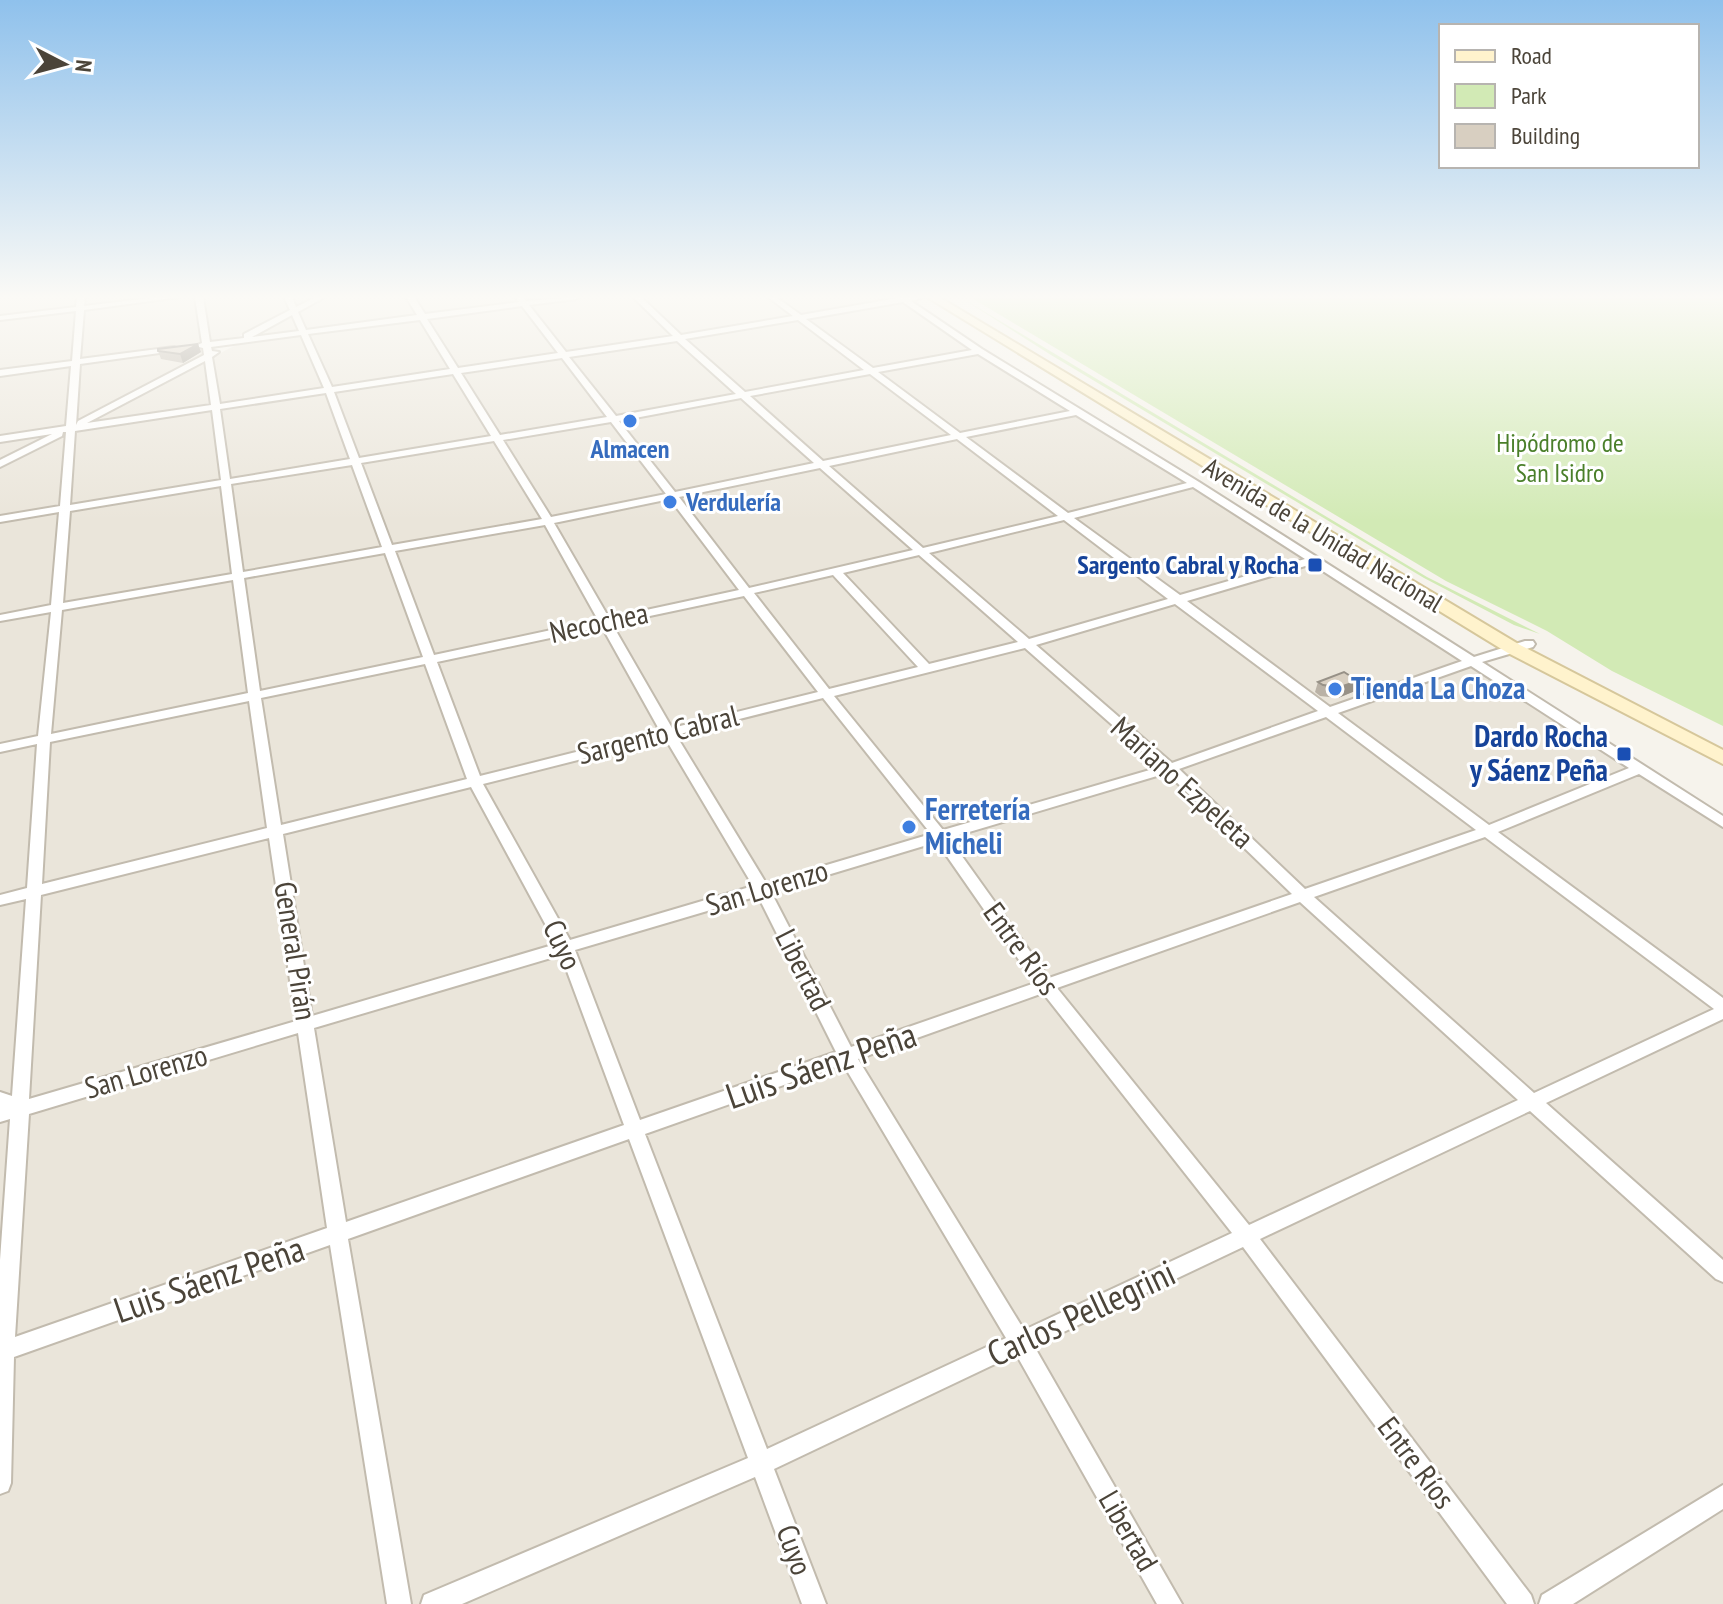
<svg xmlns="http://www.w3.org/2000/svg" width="1723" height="1604" font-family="'PT Sans Narrow',sans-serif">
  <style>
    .residential { fill: #eae5da }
    .green { fill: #d2eab5 }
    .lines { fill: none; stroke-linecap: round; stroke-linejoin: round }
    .street-casing { stroke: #c2bbae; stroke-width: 4 }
    .secondary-casing { stroke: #d6c79b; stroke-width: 4 }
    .street { fill: #fff; fill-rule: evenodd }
    .secondary { fill: #fff3cd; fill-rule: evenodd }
    .wall { fill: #bab2a6 }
    .shaded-wall { fill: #979187 }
    .building { fill: #d8cfc1; stroke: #979187; stroke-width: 2 }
    .shop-dot { fill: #3f7fe0; stroke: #fff; stroke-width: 3 }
    .transit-dot { fill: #1a4fb4; stroke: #fff; stroke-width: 3 }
    .labels { text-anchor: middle; stroke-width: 6; stroke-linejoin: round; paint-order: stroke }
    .far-park-label { font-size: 26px; fill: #4a7f2a; stroke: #fff }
    .far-shop-label { font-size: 26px; font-weight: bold; fill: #366cbe; stroke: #fff }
    .far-street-label { font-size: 26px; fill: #4b4439; stroke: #fff }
    .far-transit-label { font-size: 26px; font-weight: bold; fill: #164399; stroke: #fff; text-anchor: end }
    .street-label { font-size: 30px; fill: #4b4439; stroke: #fff }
    .shop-label { font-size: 30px; font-weight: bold; fill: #366cbe; stroke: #fff; text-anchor: start }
    .transit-label { font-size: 30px; font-weight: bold; fill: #164399; stroke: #fff; text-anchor: end }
    .near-street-label { font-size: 36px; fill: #4b4439; stroke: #fff }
  </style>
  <rect width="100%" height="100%" fill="#f6f3ec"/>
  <path class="residential" d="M0 297H315L0 460Z
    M328 297H898L1723 826V1604H0V468Z"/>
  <path class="green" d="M960 297 1427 577 1540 634 1514 625 1424 578 1051 355Z
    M970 297H1723V726L1612 671 1547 631 1446 581Z"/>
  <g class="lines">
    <g class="street-casing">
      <path id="street" d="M77 297H85L84 306 159 297H180L84 310 80 359 174 347 178 349 174 351 80 364 76 425 78 421 204 355 203 348 195 346 202 343 195 297H203L210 342 244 338V334L290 310 284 297H292L296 307 316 297H325L298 312 306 330 417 315 406 297H414L425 314 519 302 515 297H523L526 301 580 297 576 299 529 305 566 352 673 336 633 297H641L681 335 793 316 768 297H776L801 315 898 298 897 297H924L911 301 982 349 1199 482 1474 657 1525 641H1533L1535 644 1533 647 1482 662 1723 816V827L1639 774 1498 832 1723 998V1019L1546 1103 1723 1260V1282L1716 1279 1530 1111 1260 1239 1531 1595 1534 1604H1507L1243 1247 1034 1346 1182 1604H1157L1016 1354 774 1469 826 1604H802L755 1477 462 1604H421L424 1595 748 1458 629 1139 348 1239 411 1604H387L330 1245 14 1357 11 1483 8 1491 0 1494V1260L10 1119 0 1122V1092L12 1096 26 899 0 905V895L27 888 37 744 0 752V744L38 736 51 612 0 621V615L51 605 59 512 0 522V516L60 506 66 432H63L62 436 0 467V460L52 434 0 442V436L66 426 71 366 0 376V370L72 361 76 311 0 320V316L76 307ZM903 302 972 350 873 368 806 319ZM522 306 558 353 458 368 427 319ZM292 315 299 331 252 337ZM420 320 450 369 332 387 308 334ZM798 320 864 370 745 392 685 339ZM301 335 324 388 220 404 212 357 219 352 212 351 211 347ZM677 341 736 394 616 416 569 357ZM978 354 1070 411 960 433 878 372ZM562 358 607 417 500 435 461 373ZM205 361 211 405 87 423ZM453 374 491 436 359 458 334 392ZM870 374 951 435 823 461 750 396ZM326 393 350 459 230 479 220 409ZM741 398 814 463 675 492 619 421ZM212 410 221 480 70 505 75 431ZM1076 415 1187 483 1068 513 966 437ZM611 422 666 494 551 517 503 440ZM957 439 1058 516 923 548 829 466ZM494 441 542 519 392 545 361 463ZM352 465 382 547 243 572 231 484ZM820 468 913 550 749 588 679 497ZM221 486 232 574 63 603 70 511ZM1193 487 1305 559 1180 595 1074 518ZM670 499 739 590 609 618 554 523ZM1064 520 1168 599 1029 639 929 553ZM545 525 598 620 434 655 395 551ZM385 553 423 657 260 691 244 578ZM919 555 1018 642 929 664 843 573ZM1312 564 1462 661 1330 707 1187 601ZM833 575 918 667 829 689 754 593ZM233 580 248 693 51 734 62 610ZM744 596 818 692 672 728 612 624ZM1175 604 1318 711 1172 763 1036 645ZM602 627 660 731 480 776 437 662ZM1025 648 1160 767 943 830 834 696ZM425 664 467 779 281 825 261 698ZM1471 666 1629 768 1489 825 1338 713ZM823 698 931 834 766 883 676 735ZM249 701 267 828 42 884 50 742ZM1326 717 1476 830 1305 889 1179 769ZM665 738 753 886 570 940 483 784ZM1167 773 1292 894 1049 978 949 838ZM471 787 556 944 312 1016 283 834ZM1485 837 1714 1009 1534 1093 1314 897ZM269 838 296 1021 29 1099 41 895ZM937 842 1035 983 851 1047 771 892ZM758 896 836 1052 640 1120 575 950ZM1300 902 1518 1100 1249 1225 1057 988ZM561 955 624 1125 346 1222 314 1028ZM1043 993 1232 1233 1024 1330 858 1059ZM298 1033 327 1228 15 1337 29 1114ZM843 1064 1006 1338 767 1449 645 1134Z
        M1723 1485V1509L1573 1604H1539L1542 1595Z"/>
    </g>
    <g class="secondary-casing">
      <path id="secondary" d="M927 297H939L1520 645 1723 750V764L1508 653Z"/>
    </g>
    <use href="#street" class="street"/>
    <use href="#secondary" class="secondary"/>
  </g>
  <path class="wall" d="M198 344 201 352 183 363 161 359 158 351Z
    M1318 682 1355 691 1338 698 1320 696 1315 692Z"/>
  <path class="shaded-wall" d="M198 344 201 352 183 363 180 354Z
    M1358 681 1355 691 1338 698 1340 687Z"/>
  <path class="building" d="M198 344 180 354 158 351V349Z
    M1344 672 1358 681 1340 687 1323 685 1318 682Z"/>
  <linearGradient id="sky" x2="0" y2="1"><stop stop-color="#8fc1ec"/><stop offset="0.57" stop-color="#fbfaf6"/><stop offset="1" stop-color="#fbfaf6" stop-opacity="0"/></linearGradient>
  <rect width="1723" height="521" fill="url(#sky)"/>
  <g class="shop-dot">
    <circle cx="630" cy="421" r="8"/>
    <circle cx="670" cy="502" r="8"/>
    <circle cx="1335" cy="689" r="8"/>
    <circle cx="909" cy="827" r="8"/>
  </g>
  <g class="transit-dot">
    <rect x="1307" y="557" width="16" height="16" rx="4"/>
    <rect x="1616" y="746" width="16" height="16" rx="4"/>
  </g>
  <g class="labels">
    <g class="far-park-label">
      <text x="1560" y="452">Hipódromo de<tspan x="1560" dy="30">San Isidro</tspan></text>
    </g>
    <g class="far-shop-label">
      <text x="630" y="458">Almacen</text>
      <text x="686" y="511" text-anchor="start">Verdulería</text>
    </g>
    <g class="far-street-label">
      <text transform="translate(1323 535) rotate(31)" y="9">Avenida de la Unidad Nacional</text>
    </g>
    <g class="far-transit-label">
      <text x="1299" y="574">Sargento Cabral y Rocha</text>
    </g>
    <g class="street-label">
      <text transform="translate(599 623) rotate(-12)" y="10">Necochea</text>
      <text transform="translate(658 735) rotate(-14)" y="10">Sargento Cabral</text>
      <text transform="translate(1182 783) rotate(42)" y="10">Mariano Ezpeleta</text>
      <text transform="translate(767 888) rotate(-17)" y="10">San Lorenzo</text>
      <text transform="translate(562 945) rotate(65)" y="10">Cuyo</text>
      <text transform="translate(1021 949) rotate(54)" y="10">Entre Ríos</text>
      <text transform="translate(295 951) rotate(81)" y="10">General Pirán</text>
      <text transform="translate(803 970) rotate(63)" y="10">Libertad</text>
      <text transform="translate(146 1072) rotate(-16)" y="10">San Lorenzo</text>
      <text transform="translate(1416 1463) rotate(53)" y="10">Entre Ríos</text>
      <text transform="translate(1128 1531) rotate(60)" y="10">Libertad</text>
      <text transform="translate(794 1550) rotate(70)" y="10">Cuyo</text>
    </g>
    <g class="shop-label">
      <text x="1351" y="699">Tienda La Choza</text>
      <text x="925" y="820">Ferretería<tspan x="925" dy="34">Micheli</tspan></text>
    </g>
    <g class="transit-label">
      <text x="1608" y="747">Dardo Rocha<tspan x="1608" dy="34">y Sáenz Peña</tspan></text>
    </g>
    <g class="near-street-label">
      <text transform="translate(821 1065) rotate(-19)" y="13">Luis Sáenz Peña</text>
      <text transform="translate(209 1279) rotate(-19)" y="13">Luis Sáenz Peña</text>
      <text transform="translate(1081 1313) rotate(-25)" y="13">Carlos Pellegrini</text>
    </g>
  </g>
  <rect x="1439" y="24" width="260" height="144" fill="#ffffff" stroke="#b7b4b0" stroke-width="2"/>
  <rect x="1455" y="50" width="40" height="12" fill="#fff3cd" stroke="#b7b4b0" stroke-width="2"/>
  <text x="1511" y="64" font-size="24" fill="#4b4439">Road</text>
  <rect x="1455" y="84" width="40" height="24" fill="#d2eab5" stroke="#b7b4b0" stroke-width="2"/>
  <text x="1511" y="104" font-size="24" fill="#4b4439">Park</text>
  <rect x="1455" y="124" width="40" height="24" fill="#d8cfc1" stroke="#b7b4b0" stroke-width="2"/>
  <text x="1511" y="144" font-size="24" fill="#4b4439">Building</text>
  <g transform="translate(64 64) rotate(96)" stroke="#ffffff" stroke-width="6" paint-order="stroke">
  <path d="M0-6L14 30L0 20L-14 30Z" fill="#4b4439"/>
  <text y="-12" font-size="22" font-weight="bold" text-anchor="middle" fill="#4b4439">N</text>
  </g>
</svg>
